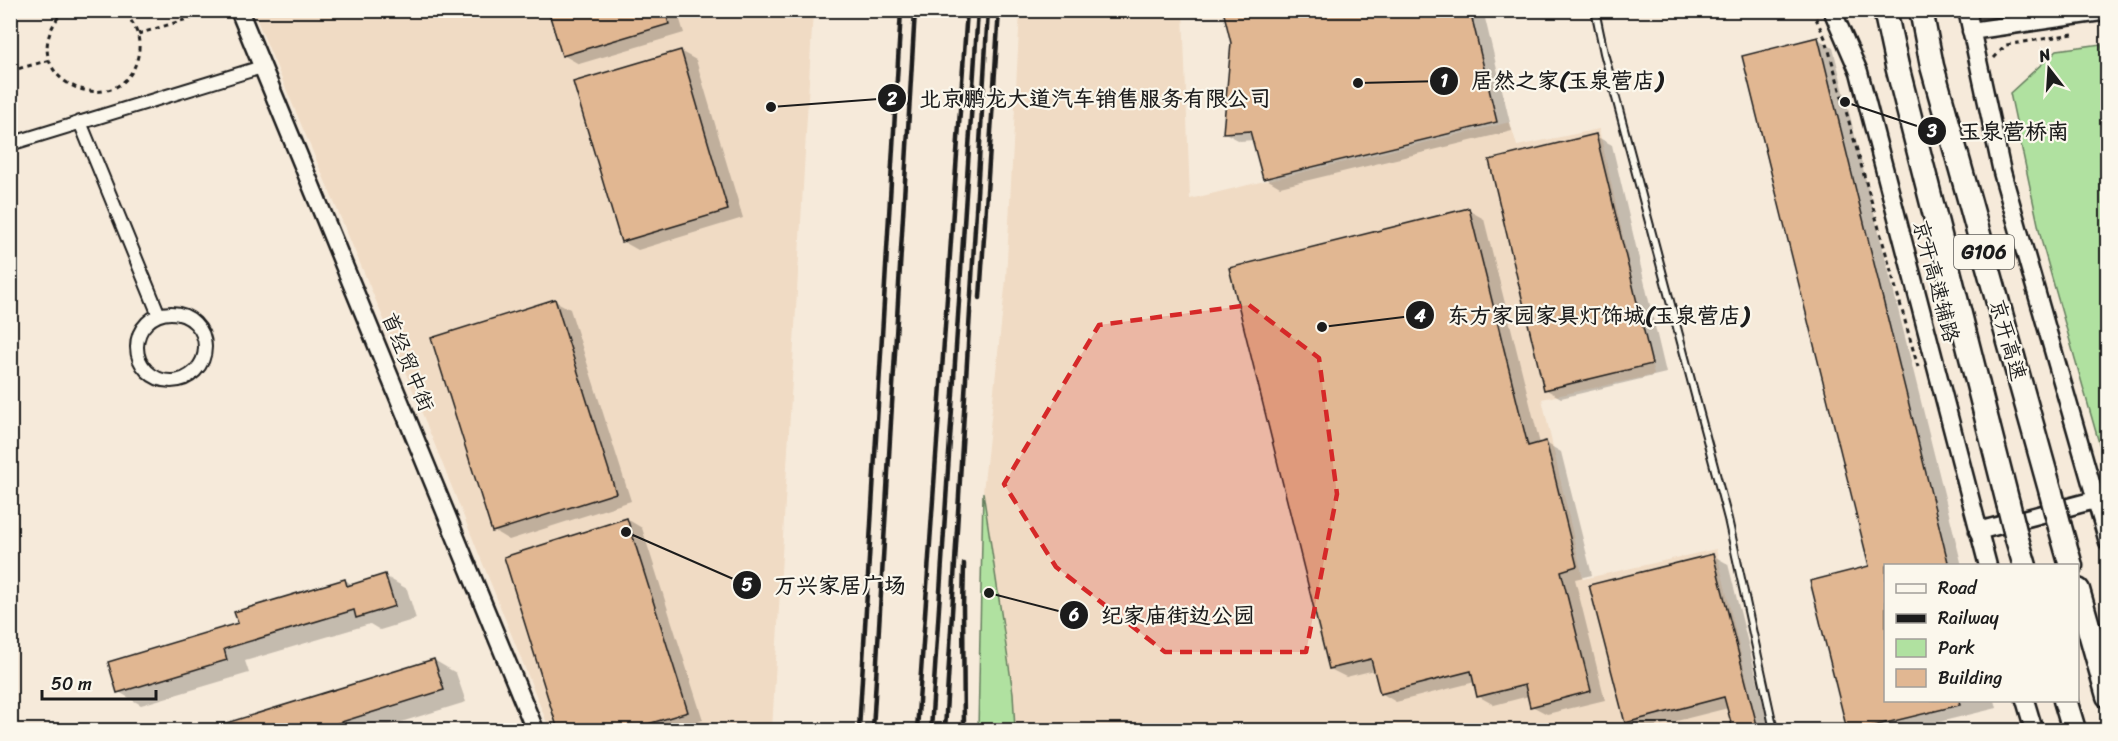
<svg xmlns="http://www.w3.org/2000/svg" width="2118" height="741" font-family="Sriracha,'LXGW WenKai TC',sans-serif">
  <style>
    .built { fill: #f0dbc4 }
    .green { fill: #b0e1a0; stroke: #667e5e; stroke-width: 1.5 }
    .shadow { fill: #0003 }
    .building { fill: #e1b792; stroke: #1c1c1c; stroke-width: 1.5 }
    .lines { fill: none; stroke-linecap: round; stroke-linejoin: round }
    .lane-casing { stroke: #1c1c1c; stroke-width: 10 }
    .street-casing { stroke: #1c1c1c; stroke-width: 16 }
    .secondary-casing { stroke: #1c1c1c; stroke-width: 21 }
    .highway-casing { stroke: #1c1c1c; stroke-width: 27 }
    .path { stroke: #1c1c1c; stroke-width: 3; stroke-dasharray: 4.5 4.5; stroke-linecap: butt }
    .lane { stroke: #fbf7ec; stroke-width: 6 }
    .street { stroke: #fbf7ec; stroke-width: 12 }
    .secondary { stroke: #fbf7ec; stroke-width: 16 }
    .highway { stroke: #fbf7ec; stroke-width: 22 }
    .rail { stroke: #1c1c1c; stroke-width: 4.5 }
    .highway-bridge-casing { stroke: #1c1c1c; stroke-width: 27; stroke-linecap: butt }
    .highway-bridge { stroke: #fbf7ec; stroke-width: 22 }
    .marked { fill: #d62828; fill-opacity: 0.2; stroke: #d62828; stroke-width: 4.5; stroke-dasharray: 12 8; stroke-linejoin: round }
    .labels { text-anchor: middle; stroke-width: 4.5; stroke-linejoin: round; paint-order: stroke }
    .shield { fill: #fbf7ec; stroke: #5f5e5a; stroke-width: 1.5 }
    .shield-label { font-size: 20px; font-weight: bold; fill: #1c1c1c }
    .street-label { font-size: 21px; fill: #1c1c1c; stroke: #fbf7ec }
    .leader { fill: none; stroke: #1c1c1c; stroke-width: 2 }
    .callout-dot { fill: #1c1c1c; stroke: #fbf7ec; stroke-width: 2 }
    .mark-label { font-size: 18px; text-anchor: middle; font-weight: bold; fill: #fff }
    .callout-label { font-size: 22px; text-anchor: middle; font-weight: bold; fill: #1c1c1c; stroke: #fbf7ec; stroke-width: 4.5; stroke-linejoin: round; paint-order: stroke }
  </style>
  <rect width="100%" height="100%" fill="#f6eada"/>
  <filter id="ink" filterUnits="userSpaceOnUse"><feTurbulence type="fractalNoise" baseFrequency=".0167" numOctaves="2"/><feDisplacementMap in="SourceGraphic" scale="12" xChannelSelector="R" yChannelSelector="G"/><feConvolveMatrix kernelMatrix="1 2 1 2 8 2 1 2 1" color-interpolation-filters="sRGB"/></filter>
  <g filter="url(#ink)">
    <path class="built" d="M253 11H813L772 730H550L390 334Z
      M1020 11H1183L1190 199 1510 122 1517 146 1599 129 1654 375 1542 399 1583 579 1716 549 1759 730H1015L1013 693 983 492 1006 279Z"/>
    <path class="green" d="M2101 44 2108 83 2107 471 2042 243 2010 93 2057 50Z
      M983 492 1013 693 1015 730H978Z"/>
    <path class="shadow" d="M550 10H677L684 33 579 64 563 55Z
      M1224 10H1483L1512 131 1280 187 1265 178 1254 140 1240 141 1225 133 1232 43Z
      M1818 39 1833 48 1962 566H1886V700H1995L1997 708 1906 730H1849L1812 582 1871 567Z
      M680 51 696 60 743 218 638 250 622 241Z
      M1596 136 1612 145 1666 373 1561 398 1545 389Z
      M1468 210 1484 219 1540 444 1546 443 1561 452 1592 575 1575 579 1605 700 1547 714 1532 706 1529 696 1494 705 1478 696 1475 682 1396 702 1381 693 1375 670 1346 677 1330 669Z
      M555 301 570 309 631 501 509 540 494 531Z
      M627 519 642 528 703 720 670 730H560L505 558Z
      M1712 555 1728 564 1770 730H1734L1728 708 1641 730 1626 722Z
      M385 576 407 589 416 619 380 630 370 624 245 661 249 673 141 705 119 692 240 624 345 580 353 585Z
      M434 660 456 673 466 702 375 730H208Z"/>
    <path class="building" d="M548 10H665L669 24 562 56Z
      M1223 10H1470L1497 122 1263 179 1250 131 1223 133 1231 43Z
      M1818 37 1949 566H1886V700H1959L1960 705 1857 730H1847L1810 581 1869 566 1742 56Z
      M681 50 728 210 621 242 573 82Z
      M1596 134 1652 364 1544 390 1489 160Z
      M1469 208 1528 446 1546 441 1577 566 1561 571 1591 691 1530 707 1525 685 1477 697 1471 671 1380 694 1371 659 1329 669 1229 268Z
      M555 299 616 493 492 532 431 338Z
      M627 518 688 712 628 730H558L504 557Z
      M1713 554 1758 729 1733 730 1724 697 1625 723 1589 585Z
      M385 574 395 606 356 618 354 610 224 649 227 660 117 693 108 662 238 623 234 612 345 579 347 586Z
      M434 659 444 690 316 730H210V728Z"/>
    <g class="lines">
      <g class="lane-casing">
        <path id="lane" d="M1595 10 1604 53 1728 519 1774 730"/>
      </g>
      <g class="street-casing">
        <path id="street" d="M80 122 159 315
          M10 144 262 67
          M137 347a34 34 0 1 1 68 0a34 34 0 1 1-68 0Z"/>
      </g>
      <g class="secondary-casing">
        <path id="secondary" d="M239 10 535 730
          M1832 10 1859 72 1988 566
          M1967 10 2002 172 2108 542
          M1971 31 2108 11
          M1978 531 2095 500
          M2025 700 2034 730"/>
      </g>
      <g class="highway-casing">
        <path id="highway" d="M1885 10 1897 66 2008 503
          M1921 10 1932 66 2051 493
          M2060 527 2071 566
          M2017 539 2025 566
          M2078 590 2108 696
          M2065 700 2074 730"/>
      </g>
      <path class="path" d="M64 10C4 79 122 128 138 56 142 38 135 24 123 10
        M1812 10 1826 40 1918 367
        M138 34 217 10
        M1994 58 2006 45 2073 34
        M10 71 50 60"/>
      <use href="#lane" class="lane"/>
      <use href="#street" class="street"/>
      <use href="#secondary" class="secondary"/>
      <use href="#highway" class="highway"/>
      <path class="rail" d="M980 298 999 10
        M964 564 963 607 964 730
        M859 730 901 10
        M873 730 915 10
        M917 730 967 10
        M931 730 978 10
        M945 730 988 10"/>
      <g class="highway-bridge-casing">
        <path id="highway-bridge" d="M2051 493 2060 527
          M2008 503 2017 539"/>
      </g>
      <use href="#highway-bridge" class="highway-bridge"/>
    </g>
  </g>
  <path class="marked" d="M1249 305 1319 358 1337 494 1306 652H1165L1056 567 1004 484 1099 325Z"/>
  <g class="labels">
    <rect class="shield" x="1954" y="235" width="60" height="34" rx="4.5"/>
    <g class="shield-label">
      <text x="1984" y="259">G106</text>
    </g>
    <g class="street-label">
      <text transform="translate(1936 281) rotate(75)" y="7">京开高速辅路</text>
      <text transform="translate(2008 340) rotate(74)" y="7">京开高速</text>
      <text transform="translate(408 362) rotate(68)" y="7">首经贸中街</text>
    </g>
  </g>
  <path class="leader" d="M1358 83L1444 81M771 107L892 98M1845 102L1932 131M1322 327L1420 315M626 532L747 585M989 593L1074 615"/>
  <g class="callout-dot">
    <circle cx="1358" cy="83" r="6"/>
    <circle cx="771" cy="107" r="6"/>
    <circle cx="1845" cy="102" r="6"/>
    <circle cx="1322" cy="327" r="6"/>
    <circle cx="626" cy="532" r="6"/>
    <circle cx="989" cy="593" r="6"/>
    <circle cx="1444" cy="81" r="15"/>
    <circle cx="892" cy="98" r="15"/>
    <circle cx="1932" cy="131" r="15"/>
    <circle cx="1420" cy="315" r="15"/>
    <circle cx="747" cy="585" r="15"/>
    <circle cx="1074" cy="615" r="15"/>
  </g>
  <g class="mark-label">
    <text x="1444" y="87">1</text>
    <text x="892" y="105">2</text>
    <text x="1932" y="137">3</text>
    <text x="1420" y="322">4</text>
    <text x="747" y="591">5</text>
    <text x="1074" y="621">6</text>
  </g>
  <g class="callout-label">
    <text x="1567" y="88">居然之家(玉泉营店)</text>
    <text x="1095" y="106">北京鹏龙大道汽车销售服务有限公司</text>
    <text x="2014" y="139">玉泉营桥南</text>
    <text x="1598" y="323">东方家园家具灯饰城(玉泉营店)</text>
    <text x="840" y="593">万兴家居广场</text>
    <text x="1178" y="623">纪家庙街边公园</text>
  </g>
  <rect width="2118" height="741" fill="none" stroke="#fbf7ec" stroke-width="36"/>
  <rect x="18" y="18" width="2082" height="705" fill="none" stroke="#1c1c1c" stroke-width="2" filter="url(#ink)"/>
  <rect x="1884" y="564" width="195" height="138" fill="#fbf7ec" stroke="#a29f99" stroke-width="1.5"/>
  <rect x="1896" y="584" width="30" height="9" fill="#fbf7ec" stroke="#a29f99" stroke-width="1.5"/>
  <text x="1938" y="594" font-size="18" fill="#1c1c1c">Road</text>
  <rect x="1896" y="614" width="30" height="9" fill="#1c1c1c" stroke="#a29f99" stroke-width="1.5"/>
  <text x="1938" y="624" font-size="18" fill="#1c1c1c">Railway</text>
  <rect x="1896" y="639" width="30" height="18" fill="#b0e1a0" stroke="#a29f99" stroke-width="1.5"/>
  <text x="1938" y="654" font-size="18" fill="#1c1c1c">Park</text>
  <rect x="1896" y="669" width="30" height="18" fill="#e1b792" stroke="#a29f99" stroke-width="1.5"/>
  <text x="1938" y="684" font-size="18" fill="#1c1c1c">Building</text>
  <g transform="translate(2049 69) rotate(343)" stroke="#fbf7ec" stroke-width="4.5" paint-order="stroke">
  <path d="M0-4.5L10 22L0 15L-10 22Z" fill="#1c1c1c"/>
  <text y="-9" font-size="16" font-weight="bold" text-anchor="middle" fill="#1c1c1c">N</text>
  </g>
  <path d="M42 690v9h114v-9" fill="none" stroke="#1c1c1c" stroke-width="3"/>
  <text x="51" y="690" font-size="18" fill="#1c1c1c" stroke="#fbf7ec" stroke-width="4.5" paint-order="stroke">50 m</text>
</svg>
